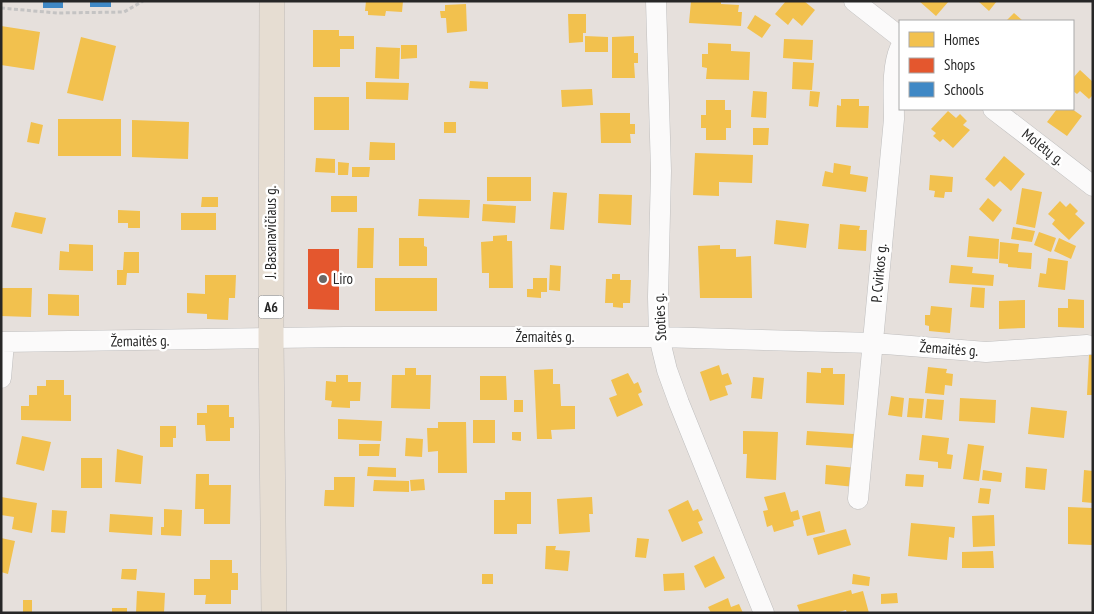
<svg xmlns="http://www.w3.org/2000/svg" width="1094" height="614" font-family="'PT Sans Narrow',sans-serif">
  <style>
    .homes { fill: #f2c14e }
    .shops { fill: #e4572e }
    .schools { fill: #3f88c5 }
    .lines { fill: none; stroke-linecap: round; stroke-linejoin: round }
    .minor-casing { stroke: #bfbebe; stroke-width: 21 }
    .major-casing { stroke: #bfbcbb; stroke-width: 26 }
    .path { stroke: #c4c3c3; stroke-width: 3; stroke-dasharray: 4 2.5; stroke-linecap: butt }
    .minor { stroke: #fbfafa; stroke-width: 20 }
    .major { stroke: #e6ddd2; stroke-width: 25 }
    .poi-dot { fill: #6a6866; stroke: #fff; stroke-width: 2 }
    .labels { text-anchor: middle; stroke-width: 5; stroke-linejoin: round; paint-order: stroke }
    .shield { fill: #fff; stroke: #686868; stroke-width: 1 }
    .shield-label { font-size: 14px; font-weight: bold; fill: #272727 }
    .street-label { font-size: 15px; fill: #272727; stroke: #fff }
    .poi-label { font-size: 15px; fill: #272727; stroke: #fff; text-anchor: start }
  </style>
  <rect width="100%" height="100%" fill="#e6e0dc"/>
  <path class="homes" d="M366 1H403L402 12 386 11 385 16 368 15V11H365Z
    M691 1H721V4L739 5 738 12H742L741 26 689 23Z
    M786 1H804L815 10 802 26 793 18 788 25 775 14Z
    M919 1H949L936 16Z
    M978 1H997L989 11Z
    M466 4 467 31 447 33 446 18H441L440 11H445V5Z
    M1014 13 1023 21H1006Z
    M568 14H586V33H583V42L569 43Z
    M755 15 771 25 762 38 747 28Z
    M1 26 40 32 34 70 1 65Z
    M313 30H339V36H354V49H340V67H313Z
    M585 36 608 37V52H585Z
    M634 36V53H638V63H634L635 78H612V37Z
    M81 37 116 46 103 101 67 93Z
    M784 39 813 40 812 60 783 58Z
    M708 43 731 44V51L750 52 749 80 706 79 707 68 702 67V54H708Z
    M401 45H417V58L401 59Z
    M376 47 400 48 399 79 375 78Z
    M793 62 814 63 812 90 792 89Z
    M1080 70 1093 82V95L1089 99 1080 91 1077 94 1073 91V78Z
    M470 81 488 82V89L469 88Z
    M366 82 409 83 408 100 366 99Z
    M592 89 593 105 562 107 561 90Z
    M753 91 767 92 766 118 751 117Z
    M810 91 820 92 818 107 809 106Z
    M314 97H349V130H314Z
    M841 99H859V106H869L868 128 836 127 837 105 841 106Z
    M706 100H725V110H731V128H726V140H706V128H701V115H706Z
    M1057 109H1072L1082 116 1067 136 1047 122Z
    M948 111 956 118 960 114 967 121 963 125 970 130 953 148 943 139 940 142 933 136 936 133 931 129Z
    M600 113H630V124H635V134H630L631 143H601Z
    M58 119H121V156H58Z
    M132 120 189 122 188 159 132 157Z
    M31 122 43 125 39 144 27 142Z
    M444 122H456V133H444Z
    M753 128H769L768 145H753Z
    M370 142 395 143V160H369Z
    M695 153 753 155 752 183 719 182V196L693 195Z
    M1004 156 1025 174 1011 191 1000 181 994 187 985 179Z
    M316 158 335 159V173L315 172Z
    M338 162 349 163 348 175H338Z
    M834 163 851 166 850 174 868 177 866 192 822 186 825 171 833 173Z
    M352 167H370L369 177H352Z
    M930 175 953 177 952 192H945L944 198 934 197 935 191 929 190Z
    M487 177H531V201H487Z
    M1022 188 1042 192 1035 228 1016 224Z
    M553 192 567 193 564 230 550 229Z
    M599 194 632 195 631 225 598 223Z
    M331 196H357V212H331Z
    M202 197H218V207H201Z
    M988 198 1002 210 993 222 979 209Z
    M419 199 470 200 469 218 418 216Z
    M1060 201 1066 207 1070 203 1078 211 1075 214 1085 223 1069 240 1052 224 1055 220 1048 214Z
    M483 204 516 206 515 223 482 221Z
    M118 210 140 211V228H128V223H118Z
    M15 212 46 218 42 234 11 227Z
    M181 213H216V230H181Z
    M776 220 809 224 806 248 774 244Z
    M840 224 860 226 859 230H867L866 251 838 249Z
    M1013 227 1035 231 1032 242 1011 239Z
    M358 228H374L373 268H357Z
    M1039 232 1056 238 1051 252 1034 245Z
    M507 235V241H512L513 288H489V273H482L481 242 493 241V236Z
    M969 236 999 239 998 259 967 257Z
    M399 238H424V246L427 247V266H399Z
    M1059 238 1076 246 1071 259 1054 251Z
    M1000 242 1019 244 1018 252 1032 253 1031 269 1008 267V264L999 263Z
    M69 244 93 245V271L59 270 60 251 69 252Z
    M720 245V249H736V257L751 256 752 298H700L698 246Z
    M124 252H139V273H127L126 285H117V270H123Z
    M1048 258 1068 261 1065 290 1038 287 1040 273 1046 274Z
    M550 265 561 266 560 291 549 290Z
    M951 265 973 267 972 273 994 275 993 286 949 283Z
    M612 274H620V280H631L630 303H623V308L613 307V303H605L606 279H612Z
    M205 275H236L235 298H229L228 320 207 319V314L187 313V293L205 294Z
    M375 278H437V311H375Z
    M533 278H547V292H541V298L527 297V289H533Z
    M972 287 985 288 984 308 970 307Z
    M1 288H32L31 317 1 316Z
    M48 294 79 295V316L48 315Z
    M1068 299 1084 300V328L1058 327V308H1068Z
    M1025 300V328L999 329V301Z
    M931 306 952 308 950 333 929 331V326L925 325V315H930Z
    M1089 355H1093V395H1087Z
    M719 365 722 375 728 373 732 384 725 386 728 395 710 401 700 372Z
    M928 367 947 369 946 373 953 374 952 386 945 385 944 395 925 393Z
    M405 368H416V375H431L430 409 391 408 392 375H405Z
    M821 368H833V374H845L844 405 806 403 807 372 821 373Z
    M553 369V384H560L561 406H575V429L551 430 552 439H537L534 370Z
    M628 373 634 384 638 382 642 392 638 394 643 405 617 417 609 398 617 395 611 380Z
    M336 375H348V382H361L360 401H350V408L331 407 332 401 325 400 326 381 336 382Z
    M480 376H506L507 400H480Z
    M753 377 764 378 762 399 751 398Z
    M46 380H64V395H71V421L21 420V406H29V395H37V386H46Z
    M891 396 904 398 902 417 888 415Z
    M909 398 924 399 922 418 907 417Z
    M960 398 996 400 995 423 959 421Z
    M927 399 944 400 942 420 925 418Z
    M514 400H523V412H514Z
    M207 405H229V417H234V428H230V441H206L205 425H197V413H207Z
    M1031 407 1067 411 1064 438 1028 434Z
    M338 419 382 421 381 441 338 439Z
    M473 420H495V443H473Z
    M438 422H466L467 473H438V451L428 452 427 428H438Z
    M160 426H176V438H173V447H160Z
    M743 431 778 432 776 480 746 478 747 454H743Z
    M807 431 854 434 853 448 806 445Z
    M512 432H521V441L512 440Z
    M922 435 949 438 947 454 953 455 951 469 938 468V462L919 460Z
    M22 436 51 442 44 471 16 464Z
    M406 438 423 439 422 457 405 456Z
    M359 444H380L379 456H359Z
    M968 444 984 446 979 481 963 479Z
    M117 449 143 456 141 484 115 482Z
    M81 458H102V488H81Z
    M826 465 857 468 855 487 825 484Z
    M368 467 396 468V477L367 476Z
    M1026 467 1047 469 1045 490 1025 488Z
    M983 470 1002 473 1001 482 982 480Z
    M1084 470 1093 471V503L1082 502Z
    M196 474H209V485H231L230 524H204V509H195Z
    M906 474 924 475 923 487 905 486Z
    M334 477H355L354 507 324 506 325 490H334Z
    M424 479 425 490 411 491 410 480Z
    M374 480 409 481V492L373 491Z
    M980 488 991 489 989 504 978 503Z
    M505 492H531V524H517V534H494V500H505Z
    M785 492 791 512 798 510 800 519 793 521 794 526 774 532 772 525 767 527 763 511 768 510 764 497Z
    M1 497 37 503 32 533 12 529 14 517 1 515Z
    M592 497 593 514H589L590 532 559 534 557 499Z
    M688 500 693 511 698 509 703 520 698 522 703 533 682 542 668 510Z
    M1068 507 1092 508V545L1068 544Z
    M164 509 182 510 181 536 161 535V527H164Z
    M52 510 67 511 65 533 51 532Z
    M820 511 825 532 807 536 802 516Z
    M110 514 153 517 152 535 109 532Z
    M994 515 995 546 973 547 972 516Z
    M911 523 955 527 954 538 949 537 947 560 908 556Z
    M846 529 851 545 818 555 813 538Z
    M1 538 15 541 8 574 1 572Z
    M637 538 649 539 646 558 635 557Z
    M546 546H556L555 550 570 551 568 571 545 569Z
    M993 551 994 568H962V552Z
    M714 556 725 578 705 588 694 566Z
    M210 560H232V573H238V590H231V604H205L206 595H194V579H210Z
    M122 569H137L136 580 121 579Z
    M684 573 685 590 664 591 663 574Z
    M482 574H493V584H482Z
    M853 574 870 577 869 586 852 584Z
    M851 590 852 594 863 591 869 613H847L846 610 835 613H800L797 605Z
    M137 591 165 593 164 613H136Z
    M897 593 898 603 881 604V594Z
    M728 598 731 607 739 604 743 613H711L708 607Z
    M23 600H32V613H23Z
    M112 608H127V613H112Z"/>
  <path class="shops" d="M308 249H339V310L308 309Z"/>
  <path class="schools" d="M43 1H63V8H43Z
    M90 1H111V7H90Z"/>
  <g class="lines">
    <g class="minor-casing">
      <path id="minor" d="M656 1 661 171 658 297 659 337 667 370 679 403 764 613
        M854 1 900 37
        M993 109 1093 186
        M1 342 345 337H659L873 343 986 352 1087 345
        M1 378 4 343
        M858 499 894 119C894 97 891 69 900 48"/>
    </g>
    <g class="major-casing">
      <path id="major" d="M272 1 271 339 274 613"/>
    </g>
    <path class="path" d="M1 8 57 13 124 12 143 1"/>
    <use href="#minor" class="minor"/>
    <use href="#major" class="major"/>
  </g>
  <circle class="poi-dot" cx="323" cy="279" r="5"/>
  <g class="labels">
    <rect class="shield" x="258.5" y="295.5" width="25" height="23" rx="4"/>
    <g class="shield-label">
      <text x="271" y="312">A6</text>
    </g>
    <g class="street-label">
      <text transform="translate(1043 147) rotate(38)" y="5">Molėtų g.</text>
      <text transform="translate(271 232) rotate(-90)" y="5">J. Basanavičiaus g.</text>
      <text transform="translate(879 273) rotate(-85)" y="5">P. Cvirkos g.</text>
      <text transform="translate(660 317) rotate(-93)" y="5">Stoties g.</text>
      <text x="545" y="342">Žemaitės g.</text>
      <text transform="translate(140 341) rotate(-1)" y="5">Žemaitės g.</text>
      <text transform="translate(949 349) rotate(4)" y="5">Žemaitės g.</text>
    </g>
    <g class="poi-label">
      <text x="333" y="284">Liro</text>
    </g>
  </g>
  <rect width="1094" height="614" fill="none" stroke="#272727" stroke-width="5"/>
  <rect x="899" y="20" width="175" height="90" fill="#ffffff" stroke="#a9a9a9"/>
  <rect x="909" y="32" width="25" height="15" fill="#f2c14e" stroke="#a9a9a9"/>
  <text x="944" y="45" font-size="15" fill="#272727">Homes</text>
  <rect x="909" y="58" width="25" height="15" fill="#e4572e" stroke="#a9a9a9"/>
  <text x="944" y="70" font-size="15" fill="#272727">Shops</text>
  <rect x="909" y="82" width="25" height="15" fill="#3f88c5" stroke="#a9a9a9"/>
  <text x="944" y="95" font-size="15" fill="#272727">Schools</text>
</svg>
